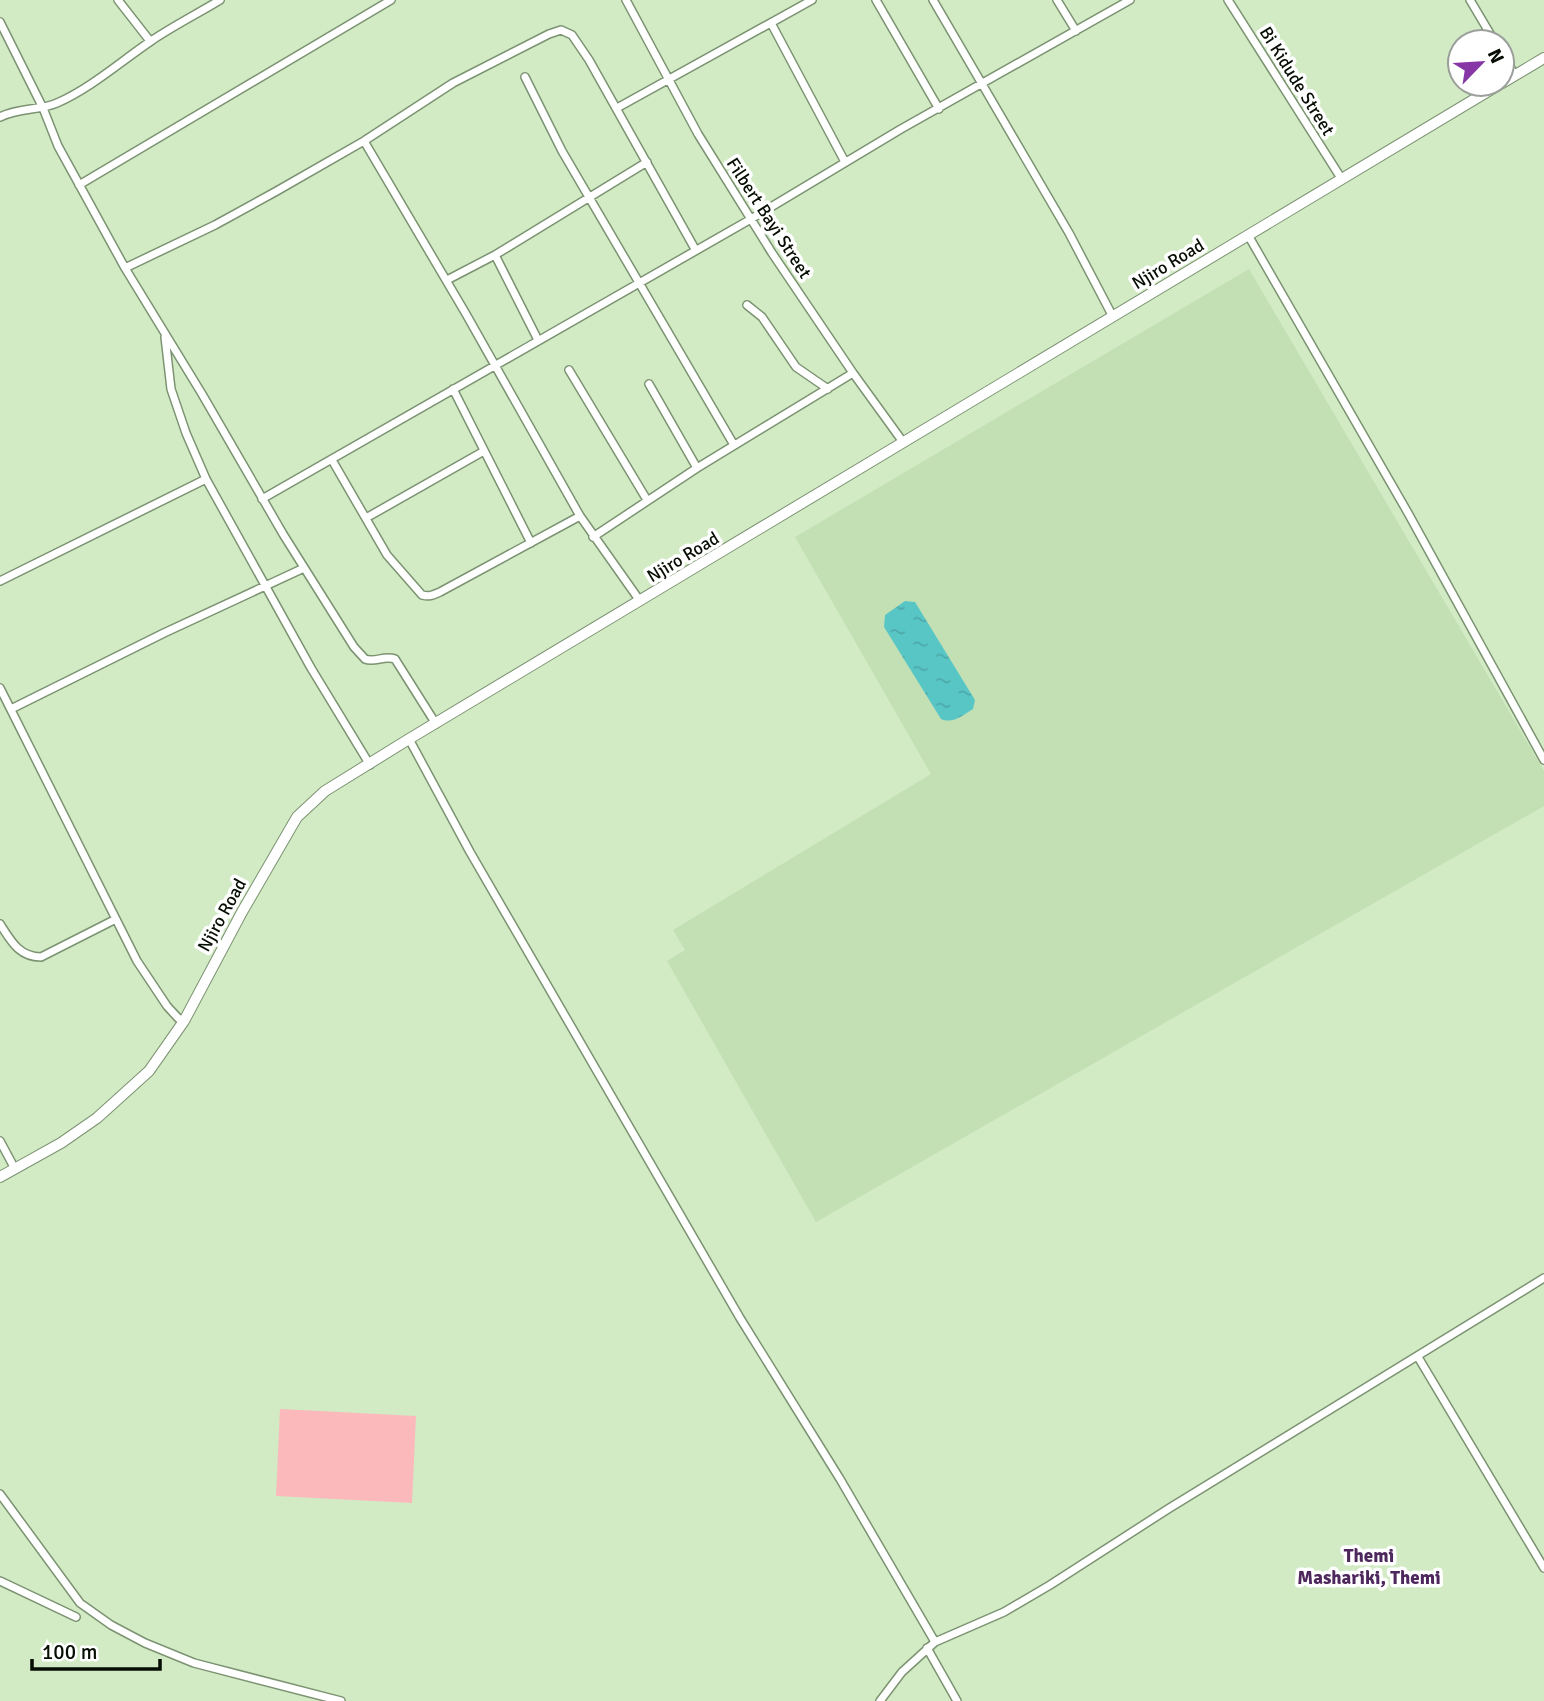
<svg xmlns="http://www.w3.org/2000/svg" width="1544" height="1701" font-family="Signika,sans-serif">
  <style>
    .built { fill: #c2e0b4 }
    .green { fill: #fcb9bc }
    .water { fill: url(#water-ripples) }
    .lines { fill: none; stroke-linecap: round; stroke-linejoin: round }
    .minor-casing { stroke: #7c9371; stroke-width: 10 }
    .tertiary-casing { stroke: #7c9371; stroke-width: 12 }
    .minor { stroke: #fff; stroke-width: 7 }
    .tertiary { stroke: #fff; stroke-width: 10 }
    .labels { text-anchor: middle; stroke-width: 7; stroke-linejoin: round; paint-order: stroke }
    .street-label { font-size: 18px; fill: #060e03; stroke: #fff }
    .neighbourhood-label { font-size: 19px; font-weight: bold; fill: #4e275d; stroke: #fff }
  </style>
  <defs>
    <pattern id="water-ripples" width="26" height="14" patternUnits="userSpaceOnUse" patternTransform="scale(1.75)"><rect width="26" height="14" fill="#59c6c6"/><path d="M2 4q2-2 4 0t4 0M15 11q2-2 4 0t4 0" fill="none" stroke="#4ca9a8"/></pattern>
  </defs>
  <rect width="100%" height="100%" fill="#d2ebc5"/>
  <path class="built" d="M1249 269 1544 771V806L816 1222 667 961 685 950 673 930 931 774 795 537Z"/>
  <path class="green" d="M280 1409 416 1416 412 1503 276 1496Z"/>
  <path class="water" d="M905 601 915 602 975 700 973 709C962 716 953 724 941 719L884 627 885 615Z"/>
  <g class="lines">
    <g class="minor-casing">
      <path id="minor" d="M118 0 150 41
        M626 0 698 134 772 253 853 373 903 442
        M876 0 939 109
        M933 0 1069 233 1112 315
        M1057 0 1076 31
        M1228 0 1341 178
        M1470 0 1495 42
        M0 22 43 108 58 146 125 268 202 394 283 534 354 647 365 659C375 663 384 655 395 659L436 724
        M771 23 845 162
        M1502 54 1515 75
        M525 77 562 151 734 445
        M617 108 812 0
        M0 117C20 107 38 111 57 103 91 88 120 62 151 41 173 26 197 14 220 0
        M364 141 466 314 580 516 640 601
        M79 185 391 0
        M1248 235 1408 513 1544 760
        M495 255 538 340
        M125 268 215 225 275 192 364 141 453 83 549 34 561 30 572 35 589 60 695 249
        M447 280 495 255 647 162
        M747 305 762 317 796 367 828 389
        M165 337 171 389 186 433 206 479 311 668 370 765
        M569 370 647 500
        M649 384 697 468
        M453 389 531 543
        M332 460 387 555 422 595C430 597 433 595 440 592L580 516
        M262 499 751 219 901 129 1130 0
        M366 518 484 451
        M593 537 697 468 853 373
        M0 581 206 479
        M0 688 137 961 167 1006 178 1018 184 1021
        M11 709 164 633 304 568
        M409 739 470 852 740 1318 840 1479 935 1642
        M0 924C11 941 19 957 41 957L114 920
        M0 1141 15 1169
        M1418 1357 1544 1568
        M0 1494 80 1603 111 1625 145 1643 194 1663 341 1701
        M0 1581 76 1617
        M927 1648 957 1701
        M880 1701 902 1672 935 1642 1004 1612 1050 1585 1168 1509 1544 1278"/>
    </g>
    <g class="tertiary-casing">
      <path id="tertiary" d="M1502 83 1544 58
        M0 1177 61 1143 97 1118 149 1071 184 1021 242 912 297 817 325 791 409 739 1500 84"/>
    </g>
    <use href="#minor" class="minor"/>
    <use href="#tertiary" class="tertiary"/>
  </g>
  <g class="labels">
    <g class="street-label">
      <text transform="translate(1297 81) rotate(58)" y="6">Bi Kidude Street</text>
      <text transform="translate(769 218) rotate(57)" y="6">Filbert Bayi Street</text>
      <text transform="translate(1168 264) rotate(-31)" y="6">Njiro Road</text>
      <text transform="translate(683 557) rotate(-31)" y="6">Njiro Road</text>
      <text transform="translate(222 915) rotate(-61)" y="6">Njiro Road</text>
    </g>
    <g class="neighbourhood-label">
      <text x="1369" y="1562">Themi<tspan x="1369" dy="22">Mashariki, Themi</tspan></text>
    </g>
  </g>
  <g transform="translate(1481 63) rotate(65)"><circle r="33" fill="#ffffff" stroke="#9b9f9a" stroke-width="2"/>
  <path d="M0-5L12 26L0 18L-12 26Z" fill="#8736a5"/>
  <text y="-10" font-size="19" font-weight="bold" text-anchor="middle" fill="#060e03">N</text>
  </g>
  <path d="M32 1659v10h128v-10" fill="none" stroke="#060e03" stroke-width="3.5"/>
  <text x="42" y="1659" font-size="21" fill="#060e03" stroke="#ffffff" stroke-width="5" paint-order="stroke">100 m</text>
</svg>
